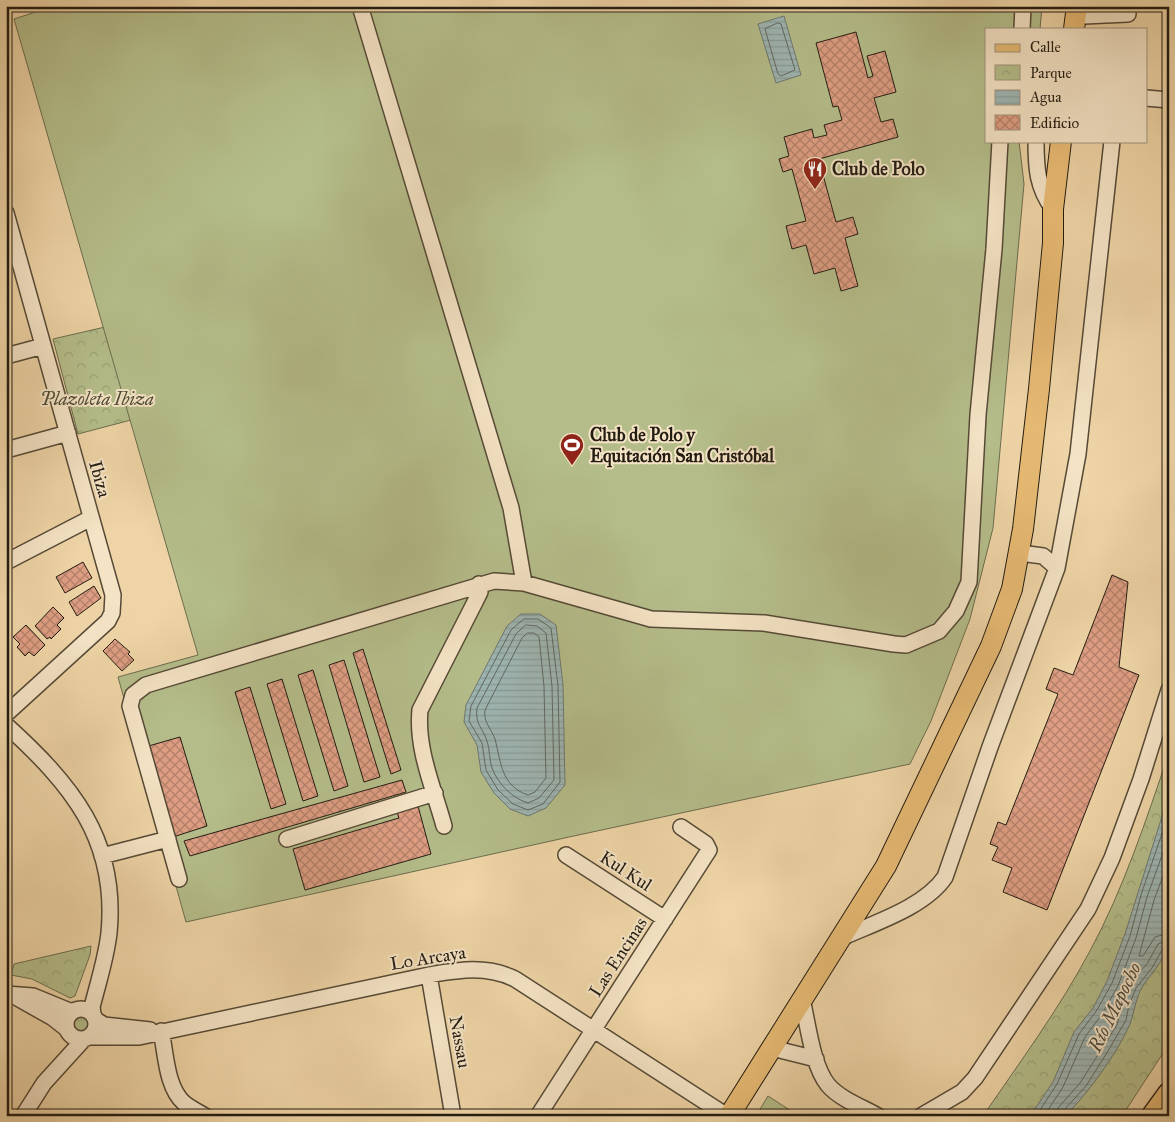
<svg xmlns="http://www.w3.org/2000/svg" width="1175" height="1122" font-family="'IM FELL Great Primer',serif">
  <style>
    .grass { fill: url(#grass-tufts); stroke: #6c6c4e }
    .park { fill: url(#park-crowns); stroke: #6c6c4e }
    .pitch { fill: #b4bd8a; stroke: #6c6c4e }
    .water { fill: url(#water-rules); stroke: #6d7872 }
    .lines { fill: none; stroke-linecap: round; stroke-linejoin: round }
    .shore { stroke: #606862; stroke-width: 1 }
    .building { fill: url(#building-cross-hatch); stroke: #231c12 }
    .minor-casing { stroke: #564a37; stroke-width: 18 }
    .major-casing { stroke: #231c12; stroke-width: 22 }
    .highway-casing { stroke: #231c12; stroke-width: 25 }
    .minor { stroke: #f4e3c5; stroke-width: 15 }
    .major { stroke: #e7ba73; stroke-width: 20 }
    .highway { stroke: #e7ba73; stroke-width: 22 }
    .labels { text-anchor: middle; stroke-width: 4; stroke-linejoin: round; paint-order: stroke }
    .poi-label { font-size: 18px; font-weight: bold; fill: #231c12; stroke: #f4e3c5; text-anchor: start }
    .park-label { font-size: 18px; font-style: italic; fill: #4e4c36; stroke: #f4e3c5 }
    .street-label { font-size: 18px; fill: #231c12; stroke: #f4e3c5 }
    .water-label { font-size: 19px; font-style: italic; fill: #484a42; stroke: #f4e3c5 }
  </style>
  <defs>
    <pattern id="grass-tufts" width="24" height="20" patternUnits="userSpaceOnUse" patternTransform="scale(1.25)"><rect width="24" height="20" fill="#b4bd8a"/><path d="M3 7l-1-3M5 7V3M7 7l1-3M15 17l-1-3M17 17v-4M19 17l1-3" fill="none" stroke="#9aa276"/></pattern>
    <pattern id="park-crowns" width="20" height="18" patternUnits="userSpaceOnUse" patternTransform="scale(1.25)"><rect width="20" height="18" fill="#b4bd8a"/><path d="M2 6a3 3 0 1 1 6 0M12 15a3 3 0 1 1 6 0" fill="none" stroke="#9aa276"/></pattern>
    <pattern id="water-rules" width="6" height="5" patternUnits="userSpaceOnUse" patternTransform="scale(1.25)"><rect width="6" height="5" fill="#9eb5b2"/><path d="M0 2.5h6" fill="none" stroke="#889b98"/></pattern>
    <pattern id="building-cross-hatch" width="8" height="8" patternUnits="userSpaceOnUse" patternTransform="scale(1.25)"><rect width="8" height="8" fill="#de9e83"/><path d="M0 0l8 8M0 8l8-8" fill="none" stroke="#b4806a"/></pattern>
  </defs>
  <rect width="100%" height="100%" fill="#eed4a6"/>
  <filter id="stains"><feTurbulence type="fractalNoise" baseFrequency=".004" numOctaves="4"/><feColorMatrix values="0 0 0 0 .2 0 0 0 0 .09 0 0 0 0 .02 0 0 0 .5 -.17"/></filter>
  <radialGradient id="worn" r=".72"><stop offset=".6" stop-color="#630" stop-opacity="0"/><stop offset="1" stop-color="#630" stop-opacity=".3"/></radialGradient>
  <path class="grass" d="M72 1024a8 8 0 1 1 16 0a8 8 0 1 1-16 0Z"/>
  <path class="park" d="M105 327 131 420 78 434 53 339Z
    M1169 753V1044L1122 1116H983C1020 1062 1059 1009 1090 951 1124 888 1146 820 1169 753Z
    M91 946 90 955 75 996 70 998 32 979 11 975 14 964Z"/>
  <path class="pitch" d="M54 6H1042L1040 29H986V141H1019L1024 184 993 528 970 619 931 721 910 764 569 837 186 922 118 677 198 655 14 19Z
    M768 1096 799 1116H756Z"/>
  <path class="water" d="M784 16 801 75 776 83 758 24Z
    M521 614H540L556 625 563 685 565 785 546 808 528 816 510 809 494 793 481 772 477 745 464 722 466 705 507 626Z
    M1169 794V945C1162 964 1149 975 1140 991 1135 1002 1134 1014 1130 1024 1118 1052 1087 1095 1065 1116H1030L1053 1082 1074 1032 1093 1008 1107 981 1125 934Z"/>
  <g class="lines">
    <path class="shore" d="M778 23 781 24 795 70 781 76 778 74 765 29Z
      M524 619H538L551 628 558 686 560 782 543 804 528 810 513 804 498 790 486 770 482 743 469 721 471 706 511 630Z
      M526 625 537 626 546 633 552 686 554 780 539 798 528 803C512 798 498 784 492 768 489 760 490 749 487 741 482 726 475 725 477 708L516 634Z
      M528 633H534L539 637 544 686 546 778 535 792 528 795C501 786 501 762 495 739 491 728 483 722 485 710L522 638Z
      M1169 860 1154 900 1139 956H1143L1155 937 1169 933
      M1036 1116 1057 1084 1079 1034 1097 1010 1112 983 1130 936 1141 895 1169 813
      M1044 1116 1063 1087 1085 1037 1102 1014 1118 986 1136 938 1147 897 1169 836
      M1056 1116 1058 1108 1080 1083 1117 1025 1123 1002 1136 976 1147 964 1158 944 1169 940
      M1062 1116 1063 1111 1086 1086 1108 1051 1126 1020 1129 1005 1136 988 1152 968 1163 948 1169 946"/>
  </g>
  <path class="building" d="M856 32 868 78 873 76 867 56 885 51 896 92 874 98 881 122 893 119 898 137 812 161 817 177 823 175 836 222 853 217 858 234 845 238 858 286 841 291 835 268 814 274 806 245 792 249 786 226 806 221 792 169 783 172 779 159 789 156 784 137 812 129 814 138 827 135 824 125 842 120 838 106 833 107 816 43Z
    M83 562 92 578 65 593 56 577Z
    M1112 575 1128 582 1119 667 1139 675 1047 910 1003 892 1012 868 992 860 998 847 990 844 998 822 1006 825 1058 694 1046 689 1054 668 1073 675Z
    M94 586 101 598 77 616 69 602Z
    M53 607 64 618 57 625 61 629 51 639 50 637 47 639 35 626Z
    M26 625 45 645 34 656 29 652 25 656 17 647 20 644 13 637Z
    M115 639 130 652 128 654 134 660 122 671 103 651Z
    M363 649 401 770 391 774 353 653Z
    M344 660 380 777 364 782 329 665Z
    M313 670 348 786 334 791 298 675Z
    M282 679 318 796 303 801 267 684Z
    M250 687 286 804 271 809 235 692Z
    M180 737 207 826 173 837 145 747Z
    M402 780 406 792 190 856 184 841Z
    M418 806 431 854 305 890 293 849 399 818 397 812Z"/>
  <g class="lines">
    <g class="minor-casing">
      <path id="minor" d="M360 6 511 508 524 583
        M1084 16 1128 14
        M1022 29 1023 6
        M1146 98 1169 100
        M1036 141C1036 168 1037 187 1053 209
        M6 213 113 595 112 613 108 621 6 714
        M6 356 43 346
        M6 450 68 433
        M1020 553 1043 556 1057 568
        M6 562 91 518
        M6 725C71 784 118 839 109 933 106 959 98 983 92 1007L93 1014
        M444 826C434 789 416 749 420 710L475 602 480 592 479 584
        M287 839 435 793
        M566 855 665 919
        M102 856 168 839
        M179 879 130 706 133 695 146 685 494 581 524 583 651 619 764 623 894 644 906 645 939 631 956 611 969 582 978 415 994 249 1000 141
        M841 938C874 923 925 907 945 877L990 747 1057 568 1078 454 1112 141
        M429 975 453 1116
        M6 994 33 996 72 1012
        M14 996 53 1018 67 1029
        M802 999C808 1024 812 1065 828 1085 840 1099 862 1107 878 1116
        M66 1024a15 15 0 1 1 30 0a15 15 0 1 1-30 0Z
        M96 1020 104 1025 150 1030
        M161 1031C166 1053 166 1087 184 1103 190 1108 198 1112 205 1116
        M88 1037H139L429 975C459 970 486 965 515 979L727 1116
        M772 1048 816 1059
        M23 1116 44 1083 84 1039
        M538 1116 709 850 706 844 681 827
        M921 1116 962 1092 975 1078 1088 909 1112 858 1141 779 1169 690"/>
    </g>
    <g class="major-casing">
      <path id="major" d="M1074 29 1077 6
        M729 1116 886 866 991 646 1012 589 1023 529 1039 389 1053 243V209L1061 141"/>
    </g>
    <g class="highway-casing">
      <path id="highway" d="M1153 1116 1169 1094"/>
    </g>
    <use href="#minor" class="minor"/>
    <use href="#major" class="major"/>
    <use href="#highway" class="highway"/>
  </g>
  <defs>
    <g id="restaurant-pin" transform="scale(1.25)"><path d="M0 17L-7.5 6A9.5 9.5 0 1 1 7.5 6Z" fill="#8f2418" stroke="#f4e3c5"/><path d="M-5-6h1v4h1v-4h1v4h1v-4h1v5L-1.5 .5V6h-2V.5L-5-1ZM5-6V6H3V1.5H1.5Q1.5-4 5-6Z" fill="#fff"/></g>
    <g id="stadium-pin" transform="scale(1.25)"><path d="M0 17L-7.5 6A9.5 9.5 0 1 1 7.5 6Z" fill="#8f2418" stroke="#f4e3c5"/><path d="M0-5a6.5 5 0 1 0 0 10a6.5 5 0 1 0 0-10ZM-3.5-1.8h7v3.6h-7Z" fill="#fff"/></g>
  </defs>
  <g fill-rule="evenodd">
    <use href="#restaurant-pin" x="815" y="169"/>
    <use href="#stadium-pin" x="572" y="445"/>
  </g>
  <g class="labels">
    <g class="poi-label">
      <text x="832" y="175">Club de Polo</text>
      <text x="590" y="441">Club de Polo y<tspan x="590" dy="21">Equitación San Cristóbal</tspan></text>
    </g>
    <g class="park-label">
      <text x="97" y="405">Plazoleta Ibiza</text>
    </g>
    <g class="street-label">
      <text transform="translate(100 479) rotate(74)" y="6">Ibiza</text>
      <text transform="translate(626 871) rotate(33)" y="6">Kul Kul</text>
      <text transform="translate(618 957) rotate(-57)" y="6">Las Encinas</text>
      <text transform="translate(428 958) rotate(-9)" y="6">Lo Arcaya</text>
      <text transform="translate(460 1042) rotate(80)" y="6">Nassau</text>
    </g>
    <g class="water-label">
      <text transform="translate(1114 1007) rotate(-64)" y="7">Río Mapocho</text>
    </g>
  </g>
  <rect width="1175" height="1122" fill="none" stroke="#eed4a6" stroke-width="25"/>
  <rect x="8" y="8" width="1160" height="1107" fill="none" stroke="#231c12" stroke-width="2.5"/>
  <rect x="12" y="12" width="1150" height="1097" fill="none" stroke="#231c12"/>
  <rect x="985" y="28" width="162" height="115" fill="#f4e3c5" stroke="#a0937d"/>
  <rect x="995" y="44" width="25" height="8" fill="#e7ba73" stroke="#a0937d"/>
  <text x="1030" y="52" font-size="15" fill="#231c12">Calle</text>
  <rect x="995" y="65" width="25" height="15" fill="url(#park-crowns)" stroke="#a0937d"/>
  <text x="1030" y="78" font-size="15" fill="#231c12">Parque</text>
  <rect x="995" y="90" width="25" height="15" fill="url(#water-rules)" stroke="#a0937d"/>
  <text x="1030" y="102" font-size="15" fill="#231c12">Agua</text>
  <rect x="995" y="115" width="25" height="15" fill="url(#building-cross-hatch)" stroke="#a0937d"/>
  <text x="1030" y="128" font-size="15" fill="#231c12">Edificio</text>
  <rect width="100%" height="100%" filter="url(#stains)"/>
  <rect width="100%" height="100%" fill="url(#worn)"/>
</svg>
